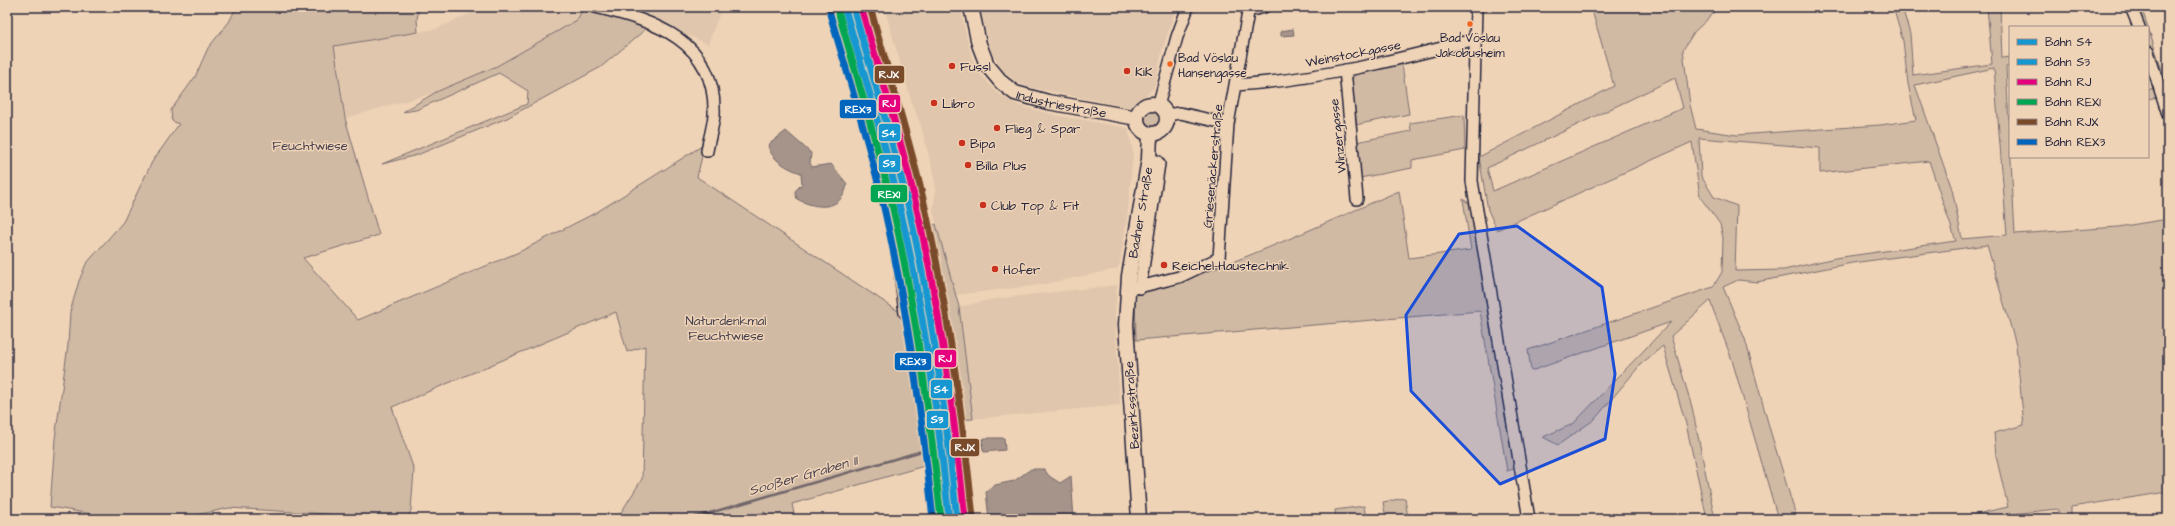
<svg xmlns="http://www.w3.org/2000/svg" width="2175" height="526" font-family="'Architects Daughter',sans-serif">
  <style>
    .built { fill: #e0c6ad }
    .green { fill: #d1baa4; stroke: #7a6e70; fill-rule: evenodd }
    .water { fill: #a6948a; stroke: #71666a }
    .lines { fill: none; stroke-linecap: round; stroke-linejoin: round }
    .stream { stroke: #71666a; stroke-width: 2.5 }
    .minor-casing { stroke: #22223b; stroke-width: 14 }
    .major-casing { stroke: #22223b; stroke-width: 17 }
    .minor { stroke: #efd3b6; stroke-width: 11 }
    .major { stroke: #efd3b6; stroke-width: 14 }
    .rail-1-casing { stroke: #efd3b6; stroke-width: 10 }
    .rail-2-casing { stroke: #efd3b6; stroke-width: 10 }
    .rail-3-casing { stroke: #efd3b6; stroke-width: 10 }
    .rail-4-casing { stroke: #efd3b6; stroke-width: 10 }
    .rail-5-casing { stroke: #efd3b6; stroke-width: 10 }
    .rail-6-casing { stroke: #efd3b6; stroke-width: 10 }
    .rail-1 { stroke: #1697d1; stroke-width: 7 }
    .rail-2 { stroke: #1697d1; stroke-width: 7 }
    .rail-3 { stroke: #e5007d; stroke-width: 7 }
    .rail-4 { stroke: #00a651; stroke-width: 7 }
    .rail-5 { stroke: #7a4b2a; stroke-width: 7 }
    .rail-6 { stroke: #0065bd; stroke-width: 7 }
    .marked { fill: #1d4ed8; fill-opacity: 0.2; stroke: #1d4ed8; stroke-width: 3; stroke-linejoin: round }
    .bus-dot { fill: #f26522; stroke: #efd3b6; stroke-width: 1.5 }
    .poi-dot { fill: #c8321e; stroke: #efd3b6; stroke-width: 1.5 }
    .labels { text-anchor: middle; stroke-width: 3; stroke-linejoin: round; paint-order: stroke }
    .bus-label { font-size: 12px; fill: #22223b; stroke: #efd3b6 }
    .street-label { font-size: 13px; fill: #22223b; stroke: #efd3b6 }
    .poi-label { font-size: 13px; fill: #22223b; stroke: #efd3b6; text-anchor: start }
    .park-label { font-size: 13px; fill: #454050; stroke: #efd3b6 }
    .water-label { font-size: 14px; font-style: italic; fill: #4a4453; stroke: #efd3b6 }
    .line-badge { stroke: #efd3b6; stroke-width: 1.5 }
    .badge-label { font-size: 11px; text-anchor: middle; font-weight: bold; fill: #fff }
  </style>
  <rect width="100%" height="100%" fill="#efd3b6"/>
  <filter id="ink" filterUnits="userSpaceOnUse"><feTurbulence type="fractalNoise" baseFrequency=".025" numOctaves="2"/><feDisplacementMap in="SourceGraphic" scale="8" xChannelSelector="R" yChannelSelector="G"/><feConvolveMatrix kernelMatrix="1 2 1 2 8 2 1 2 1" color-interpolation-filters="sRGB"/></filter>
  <g filter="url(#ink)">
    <path class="built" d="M485 7H584L577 20 497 66 436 92 346 118 334 45 436 29Z
      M631 7H722L708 44 643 16Z
      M884 7H960L971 56 978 71 997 93 1020 106 1056 115 1128 128 1133 152 1128 211 1120 264 1117 269 1041 285 955 295 933 211 936 189 932 168 921 126 912 103Z
      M979 7H1177L1163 47 1154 88 1132 108 1023 86 1013 80 1003 71 991 51Z
      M1117 285 1115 316 1120 405 973 419 959 307 993 299Z
      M765 512 767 519H740Z"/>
    <path class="green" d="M234 7H419L417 20 418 32 334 46 345 118 379 235 303 258 358 320 519 252 597 212 705 144 697 177 904 315 916 397 924 466 792 504 795 519H767L765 512 740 519H617L642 479 645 346 627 352 616 312 392 407 414 470 411 510 408 519 229 508 192 516 110 517 50 507 55 439 68 345 70 312 79 281 86 264 123 222 152 162 179 124 172 121 171 110 195 77 208 48 229 22 236 8Z
      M584 7 609 12 647 28 601 67 507 118 417 155 382 164 527 104 528 91 499 73 416 110 403 112 436 92 497 66 577 20Z
      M837 7H847C875 109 906 211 926 315 939 382 946 451 953 519H938L928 427 892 201Z
      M1591 7H1716L1712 15 1694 32 1683 50 1690 105 1696 129 1737 135 1880 125 1916 120 1908 84 1903 41 1893 7H1902L1910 34 1913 75 1992 64 1987 7H2000L2002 58 2010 57V66L2006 67 2015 234 2118 227 2168 219V492L2071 507V519H2062L2057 509 2002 515 1989 519H1954L2008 507 1996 456 1994 433 2024 425 2016 345 1987 245 1852 263 1757 282 1738 280 1723 287 1745 339 1770 430 1797 519H1778L1732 360 1710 301 1671 336 1692 407 1715 519H1707L1686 424 1663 346 1641 364 1595 419 1558 445 1543 437 1573 424 1671 322 1531 371 1528 350 1713 287 1722 272 1723 238 1720 224 1700 197 1692 142 1497 230 1488 210 1479 157 1614 86ZM1994 68 2007 235 1962 239 1952 189 1915 85ZM1675 78 1683 108 1493 191 1487 168ZM1699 138 1820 148V173L1929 161 1956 241 1835 258 1784 270 1735 271 1737 206 1714 197 1701 176Z
      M2127 7H2141L2148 27H2135Z
      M2148 28 2168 88V127L2158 97 2148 99V90L2156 87 2148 63Z
      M1402 64 1409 114 1355 125 1351 80 1356 74Z
      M1143 120a9 9 0 1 1 18 0a9 9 0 1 1-18 0Z
      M1464 115 1465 150 1412 160V168L1360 178 1356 142 1411 131 1410 123Z
      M1399 191 1409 258 1471 250 1463 199 1470 204 1517 468 1507 471 1480 311 1136 340 1135 294C1226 270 1313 228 1399 191Z
      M936 224 959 307 973 419 957 420 953 357 926 228Z
      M1405 498 1408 519H1386L1383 502Z
      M1364 506 1366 519H1336L1335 510Z"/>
    <path class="water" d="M1293 29 1294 35 1281 36V31Z
      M786 131 811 153 810 163 812 167 831 164 847 184C843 211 817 210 797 199L795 191 802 184 801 173C788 169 770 159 768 145Z
      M985 438H1004L1005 450 984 452 982 447V440Z
      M1031 469H1044L1049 476 1060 483 1071 476 1074 519H989L986 492 995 485 1014 481Z"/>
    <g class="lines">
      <path class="stream" d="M960 446 982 444
        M931 450 946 448
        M689 519 922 451"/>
      <g class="minor-casing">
        <path id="minor" d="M595 7C655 21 717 41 714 115 713 127 709 139 707 151
          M832 7 883 188 896 240 905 313
          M1476 7 1472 181 1529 519
          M2131 7 2139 27
          M1248 11 1264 7
          M2148 52 2168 114
          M1345 70 1357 199
          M1235 85C1317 80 1397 60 1476 39
          M1158 106 1177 37 1188 7
          M1166 115 1180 113 1228 124
          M1140 288 1159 164 1157 161 1149 159
          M1127 290 1179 277 1219 258 1228 124 1249 7"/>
      </g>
      <g class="major-casing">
        <g id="major">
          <path id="s1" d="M971 7 979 44 987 65 1002 83 1015 93 1048 102 1137 118"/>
          <circle cx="1152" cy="119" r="15"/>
          <path id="s2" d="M1139 519 1126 325 1129 276 1149 159 1150 134"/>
        </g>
      </g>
      <use href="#minor" class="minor"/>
      <use href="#major" class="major"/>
      <g class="rail-1-casing">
        <path id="rail-1" d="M853 7C872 73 892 139 908 205 932 309 946 414 957 519"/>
      </g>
      <g class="rail-2-casing">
        <path id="rail-2" d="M845 9C864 75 885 141 900 208 924 310 938 414 949 519"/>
      </g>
      <g class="rail-3-casing">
        <path id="rail-3" d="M861 7C880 73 901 138 916 205 940 308 954 413 965 518"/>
      </g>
      <g class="rail-4-casing">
        <path id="rail-4" d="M838 11C857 77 877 143 893 209 916 311 930 415 941 519"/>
      </g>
      <g class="rail-5-casing">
        <path id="rail-5" d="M870 7C888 72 909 137 924 203 948 307 962 412 973 517"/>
      </g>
      <g class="rail-6-casing">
        <path id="rail-6" d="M830 14C849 79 870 145 885 212 908 313 922 416 933 519"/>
      </g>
      <use href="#rail-1" class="rail-1"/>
      <use href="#rail-2" class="rail-2"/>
      <use href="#rail-3" class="rail-3"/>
      <use href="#rail-4" class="rail-4"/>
      <use href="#rail-5" class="rail-5"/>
      <use href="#rail-6" class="rail-6"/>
    </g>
  </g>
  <path class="marked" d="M1517 226 1602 287 1615 374 1605 439 1500 484 1411 391 1406 315 1459 234Z"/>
  <g class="bus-dot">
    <circle cx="1470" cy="24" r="3.5"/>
    <circle cx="1170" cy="64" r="3.5"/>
  </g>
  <g class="poi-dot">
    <circle cx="952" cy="66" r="4"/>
    <circle cx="1127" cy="71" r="4"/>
    <circle cx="934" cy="103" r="4"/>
    <circle cx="997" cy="128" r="4"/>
    <circle cx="962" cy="143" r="4"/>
    <circle cx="968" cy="165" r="4"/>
    <circle cx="983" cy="205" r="4"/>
    <circle cx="1164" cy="265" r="4"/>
    <circle cx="995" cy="269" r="4"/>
  </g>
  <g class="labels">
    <g class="bus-label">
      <text x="1470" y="42">Bad Vöslau<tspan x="1470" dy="15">Jakobusheim</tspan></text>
      <text x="1178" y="62" text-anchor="start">Bad Vöslau<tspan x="1178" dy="15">Hansengasse</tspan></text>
    </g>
    <g class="street-label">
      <text transform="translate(1353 53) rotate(-11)" y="5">Weinstockgasse</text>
      <text dy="5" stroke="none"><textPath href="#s1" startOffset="148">Industriestraße</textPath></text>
      <text transform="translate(1337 136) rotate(-96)" y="5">Winzergasse</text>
      <text transform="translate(1212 166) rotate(-85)" y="5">Griesenäckerstraße</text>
      <text dy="5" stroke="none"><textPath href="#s2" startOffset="308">Badner Straße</textPath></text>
      <text transform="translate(1131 405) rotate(-94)" y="5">Bezirksstraße</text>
    </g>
    <g class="poi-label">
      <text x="960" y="71">Fussl</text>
      <text x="1135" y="76">KiK</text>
      <text x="942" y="108">Libro</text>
      <text x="1005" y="133">Flieg &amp; Spar</text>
      <text x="970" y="148">Bipa</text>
      <text x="976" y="170">Billa Plus</text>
      <text x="991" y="210">Club Top &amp; Fit</text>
      <text x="1172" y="270">Reichel-Haustechnik</text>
      <text x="1003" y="274">Hofer</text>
    </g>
    <g class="park-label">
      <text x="310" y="150">Feuchtwiese</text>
      <text x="726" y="325">Naturdenkmal<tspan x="726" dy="15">Feuchtwiese</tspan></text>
    </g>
    <g class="water-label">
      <text transform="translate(803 475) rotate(-16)" y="5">Sooßer Graben II</text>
    </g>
  </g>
  <g class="line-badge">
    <rect x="874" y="65" width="31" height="19" rx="4" fill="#7a4b2a"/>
    <rect x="878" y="94" width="23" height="19" rx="4" fill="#e5007d"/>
    <rect x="839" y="99" width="38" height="20" rx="4" fill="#0065bd"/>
    <rect x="878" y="123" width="23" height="19" rx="4" fill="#1697d1"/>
    <rect x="878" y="154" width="23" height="19" rx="4" fill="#1697d1"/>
    <rect x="870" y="184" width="38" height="19" rx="4" fill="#00a651"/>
    <rect x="934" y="349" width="23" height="19" rx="4" fill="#e5007d"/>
    <rect x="894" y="352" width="38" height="19" rx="4" fill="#0065bd"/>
    <rect x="930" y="379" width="23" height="20" rx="4" fill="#1697d1"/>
    <rect x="926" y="410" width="23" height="19" rx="4" fill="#1697d1"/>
    <rect x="950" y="438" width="30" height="19" rx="4" fill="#7a4b2a"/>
  </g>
  <g class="badge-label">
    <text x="889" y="78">RJX</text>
    <text x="889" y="107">RJ</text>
    <text x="858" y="113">REX3</text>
    <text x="889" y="137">S4</text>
    <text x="889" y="167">S3</text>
    <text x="889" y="198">REX1</text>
    <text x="945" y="362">RJ</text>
    <text x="913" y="365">REX3</text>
    <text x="941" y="393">S4</text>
    <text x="937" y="423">S3</text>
    <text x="965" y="451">RJX</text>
  </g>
  <rect width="2175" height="526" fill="none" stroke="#efd3b6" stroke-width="24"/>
  <rect x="12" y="12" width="2151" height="502" fill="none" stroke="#22223b" stroke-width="1.5" filter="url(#ink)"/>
  <rect x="2009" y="26" width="140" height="132" fill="#efd3b6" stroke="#9d8c85"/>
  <rect x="2017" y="39" width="20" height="6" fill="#1697d1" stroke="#9d8c85"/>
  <text x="2045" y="46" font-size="12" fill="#22223b">Bahn S4</text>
  <rect x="2017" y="59" width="20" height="6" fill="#1697d1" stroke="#9d8c85"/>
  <text x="2045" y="66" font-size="12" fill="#22223b">Bahn S3</text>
  <rect x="2017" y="79" width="20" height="6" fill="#e5007d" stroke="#9d8c85"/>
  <text x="2045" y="86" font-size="12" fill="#22223b">Bahn RJ</text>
  <rect x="2017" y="99" width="20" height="6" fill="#00a651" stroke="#9d8c85"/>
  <text x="2045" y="106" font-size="12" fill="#22223b">Bahn REX1</text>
  <rect x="2017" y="119" width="20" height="6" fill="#7a4b2a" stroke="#9d8c85"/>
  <text x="2045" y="126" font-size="12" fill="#22223b">Bahn RJX</text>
  <rect x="2017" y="139" width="20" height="6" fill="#0065bd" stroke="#9d8c85"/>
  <text x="2045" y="146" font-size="12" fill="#22223b">Bahn REX3</text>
</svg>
